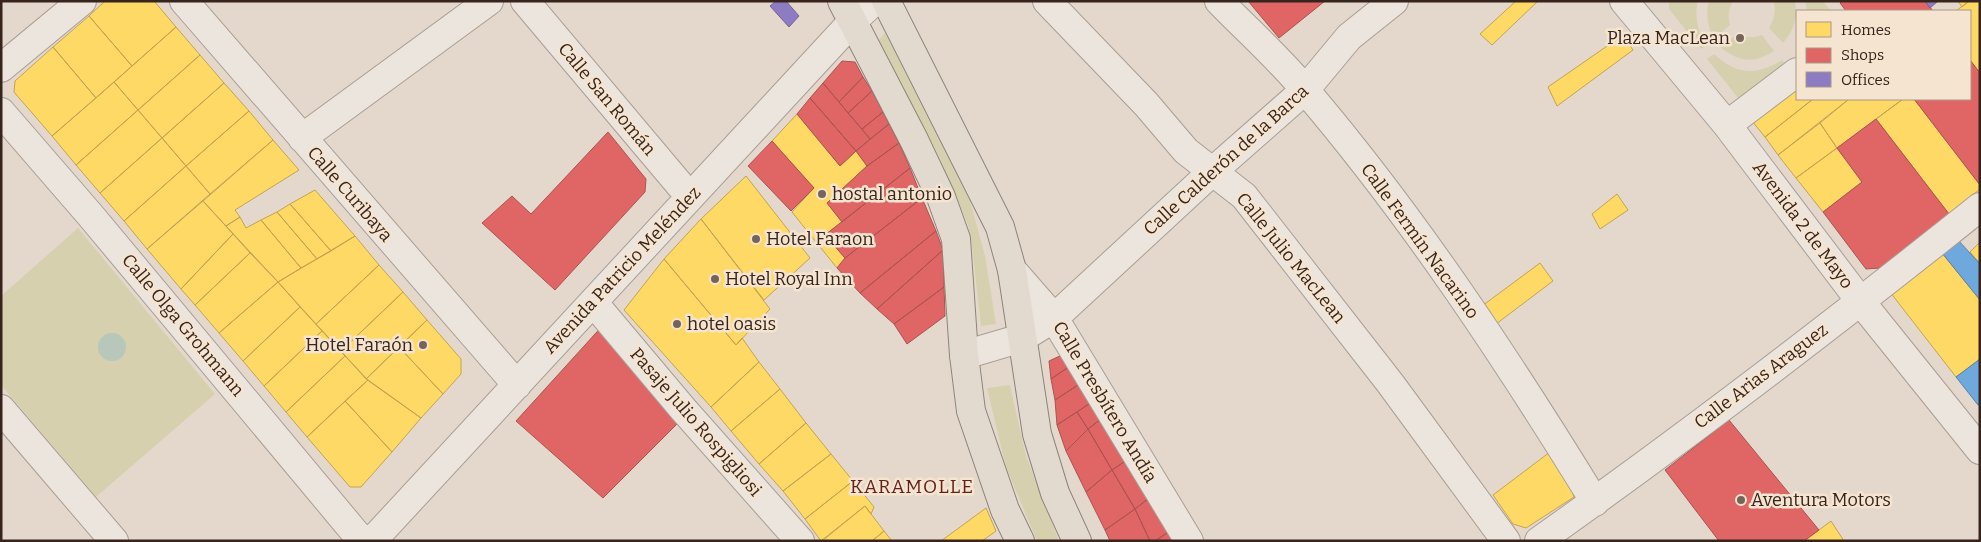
<svg xmlns="http://www.w3.org/2000/svg" width="1981" height="542" font-family="Bitter,serif">
  <style>
    .green { fill: #d7d0ae }
    .water { fill: #b7c7ba }
    .homes { fill: #ffd966; stroke: #c3a350 }
    .shops { fill: #e06666; stroke: #ad5250 }
    .offices { fill: #8e7cc3; stroke: #746291 }
    .schools { fill: #6fa8dc; stroke: #5e81a3 }
    .lines { fill: none; stroke-linecap: round; stroke-linejoin: round }
    .minor-casing { stroke: #a99e95; stroke-width: 30 }
    .major-casing { stroke: #8e837c; stroke-width: 30 }
    .minor { stroke: #ece5dd; stroke-width: 28 }
    .major { stroke: #e3dacf; stroke-width: 28 }
    .poi-dot { fill: #74645a; stroke: #f5e4d0; stroke-width: 2 }
    .labels { text-anchor: middle; stroke-width: 5; stroke-linejoin: round; paint-order: stroke }
    .poi-label { font-size: 18px; fill: #37251d; stroke: #f5e4d0; text-anchor: start }
    .street-label { font-size: 18px; fill: #37251d; stroke: #f5e4d0 }
    .neighbourhood-label { font-size: 19px; letter-spacing: 1px; fill: #631f1c; stroke: #f5e4d0 }
  </style>
  <rect width="100%" height="100%" fill="#e4d8cc"/>
  <path class="green" d="M1669 1H1698C1694 16 1698 33 1706 46L1701 49 1669 9Z
    M1709 1H1733C1728 10 1728 16 1730 25L1714 39C1708 26 1705 15 1709 1Z
    M1776 1H1795C1798 19 1794 30 1783 43L1769 28C1774 19 1776 13 1774 3Z
    M1805 1H1823L1831 11H1807Z
    M885 33 970 201 985 256 996 324 981 326 972 247 968 225 938 154 878 41Z
    M1736 35C1746 38 1752 38 1762 35L1774 51C1754 64 1740 62 1721 48Z
    M1714 54C1737 75 1756 76 1782 60L1787 65 1739 99 1707 59Z
    M78 228 215 394 96 497 1 385V296Z
    M1010 385 1026 456 1059 541H1037L1006 467 987 388Z"/>
  <path class="water" d="M98 347a14 14 0 1 1 28 0a14 14 0 1 1-28 0Z"/>
  <path class="homes" d="M105 1H154L176 27 132 66 89 16Z
    M1516 1H1538L1492 45 1480 34Z
    M1958 1H1969L1962 7Z
    M1969 1H1980V73L1970 60V11H1956Z
    M89 16 132 66 96 98 53 47Z
    M176 27 200 55 138 110 114 82Z
    M1623 35 1633 50 1557 106 1548 87Z
    M53 47 96 98 52 136 14 92 15 81Z
    M200 55 224 83 162 138 138 110Z
    M114 82 138 110 76 165 52 136Z
    M224 83 249 111 186 166 162 138Z
    M1797 85V99H1813L1765 137 1752 121Z
    M1813 99H1849L1778 155 1765 137Z
    M1849 99H1903L1837 148 1820 123Z
    M1903 99H1914L1980 185V189L1949 214 1876 119Z
    M138 110 162 138 100 193 76 165Z
    M249 111 273 140 210 194 186 166Z
    M797 114 840 166 856 151 867 166 827 203 842 222 825 235 845 258 837 268 792 212 814 188 772 141Z
    M1820 123 1837 148 1796 178 1778 155Z
    M162 138 186 166 124 221 100 193Z
    M273 140 299 170 235 210 240 217 226 226 203 201Z
    M1837 148 1862 182 1823 212 1796 178Z
    M186 166 210 194 147 249 124 221Z
    M746 176 810 258 764 300 701 219Z
    M315 190 355 236 331 251 290 204Z
    M1617 194 1628 210 1600 229 1592 214Z
    M203 201 233 234 181 289 147 249Z
    M290 204 331 251 317 259 277 212Z
    M277 212 317 259 301 268 261 220Z
    M240 217 246 228 261 220 301 268 278 282 226 226Z
    M701 219 770 309 736 345 664 259Z
    M233 234 250 253 195 305 181 289Z
    M355 236 379 265 316 324 278 282Z
    M1980 242V264L1970 252Z
    M250 253 278 282 219 333 195 305Z
    M1942 253 1980 300V359L1956 377 1890 292Z
    M664 259 736 345 742 338 759 362 711 407 624 310Z
    M1540 263 1553 281 1496 324 1482 306Z
    M379 265 403 292 341 351 316 324Z
    M278 282 300 307 243 361 219 333Z
    M403 292 427 320 366 379 341 351Z
    M300 307 322 331 264 386 243 361Z
    M427 320 461 359V374L443 394 399 347Z
    M322 331 345 356 286 412 264 386Z
    M399 347 443 394 421 418 366 379Z
    M345 356 368 380 307 437 286 412Z
    M759 362 780 389 731 431 711 407Z
    M368 380 421 418 392 452 345 401Z
    M780 389 806 423 759 464 731 431Z
    M345 401 392 452 361 487H350L307 437Z
    M806 423 831 454 783 491 759 464Z
    M1550 452 1571 486 1574 497 1526 528 1513 524 1493 495Z
    M831 454 853 481 805 519 783 491Z
    M853 481 874 507 871 514 865 506 821 541 805 519Z
    M865 506 884 531 872 541H822Z
    M986 508 996 531 982 541H941Z
    M1831 521 1844 541H1804L1819 530Z
    M884 531 892 541H872Z"/>
  <path class="shops" d="M1248 1H1325L1279 38Z
    M1842 1H1925L1933 11H1846L1840 3Z
    M1970 60 1980 73V185L1914 99H1970Z
    M842 61 855 62 863 77 839 102 823 83Z
    M863 77 872 91 848 113 839 102Z
    M823 83 870 139 856 151 810 98Z
    M872 91 883 112 862 129 848 113Z
    M810 98 856 151 840 166 797 114Z
    M883 112 889 124 870 139 862 129Z
    M1876 119 1949 214 1880 268 1866 269 1823 212 1862 182 1837 148Z
    M889 124 899 143 867 166 856 151Z
    M608 132 646 179 645 192 555 290 482 223 512 196 531 214Z
    M772 141 814 188 791 211 748 166Z
    M899 143 910 168 842 222 827 203 867 166Z
    M910 168 922 198 845 258 825 235Z
    M922 198 936 231 860 293 837 268 845 258Z
    M936 231 943 250 877 309 860 293Z
    M943 250 944 287 894 324 877 309Z
    M944 287 945 316 907 344 894 324Z
    M605 323 684 417 603 498 516 421Z
    M1064 354 1073 364 1051 379 1049 361Z
    M1073 364 1084 381 1055 400 1051 379Z
    M1084 381 1095 400 1057 425 1055 400Z
    M1095 400 1105 416 1088 429 1077 412Z
    M1077 412 1088 429 1066 451 1057 425Z
    M1105 416 1130 458 1112 470 1088 429Z
    M1729 420 1819 530 1804 541H1719L1665 470Z
    M1088 429 1112 470 1086 492 1066 451Z
    M1130 458 1153 495 1135 509 1112 470Z
    M1112 470 1135 509 1105 530 1086 492Z
    M1153 495 1173 529 1155 541H1150L1135 509Z
    M1135 509 1150 541H1110L1105 530Z
    M1171 530 1177 541H1155Z"/>
  <path class="offices" d="M776 1H786L799 16 789 27 770 6Z
    M1925 1H1938L1930 8Z"/>
  <path class="schools" d="M1958 240 1980 264V300L1942 253Z
    M1980 359V404L1978 405 1956 377Z"/>
  <g class="lines">
    <g class="minor-casing">
      <path id="minor" d="M184 1 517 385
        M525 1 690 197
        M1047 1 1146 104 1186 151 1244 196 1390 383 1506 541
        M1219 1C1248 31 1280 59 1306 91 1414 218 1507 359 1595 502
        M1624 1 1727 125 1861 302 1980 450
        M1 68 82 1
        M1 112 91 216 362 541
        M1727 125 1797 72
        M302 138 489 1
        M1012 270 1054 318 1189 541
        M593 302 683 409 800 541
        M964 355 1022 338 1054 318 1213 171 1305 90 1349 37 1394 1
        M1 409 114 541
        M372 541 852 22 874 1
        M1539 541C1690 434 1836 322 1980 207"/>
    </g>
    <g class="major-casing">
      <path id="major" d="M842 1 914 140 941 197 956 239 964 355 971 411 1005 510 1020 541
        M886 1 1000 227 1012 270 1037 434 1055 493 1077 541"/>
    </g>
    <use href="#minor" class="minor"/>
    <use href="#major" class="major"/>
  </g>
  <g class="poi-dot">
    <circle cx="1740" cy="38" r="5"/>
    <circle cx="822" cy="194" r="5"/>
    <circle cx="756" cy="239" r="5"/>
    <circle cx="715" cy="279" r="5"/>
    <circle cx="677" cy="324" r="5"/>
    <circle cx="423" cy="345" r="5"/>
    <circle cx="1741" cy="500" r="5"/>
  </g>
  <g class="labels">
    <g class="poi-label">
      <text x="1730" y="44" text-anchor="end">Plaza MacLean</text>
      <text x="832" y="200">hostal antonio</text>
      <text x="766" y="245">Hotel Faraon</text>
      <text x="725" y="285">Hotel Royal Inn</text>
      <text x="687" y="330">hotel oasis</text>
      <text x="413" y="351" text-anchor="end">Hotel Faraón</text>
      <text x="1751" y="506">Aventura Motors</text>
    </g>
    <g class="street-label">
      <text transform="translate(607 99) rotate(50)" y="6">Calle San Román</text>
      <text transform="translate(1226 160) rotate(-42)" y="6">Calle Calderón de la Barca</text>
      <text transform="translate(350 194) rotate(49)" y="6">Calle Curibaya</text>
      <text transform="translate(1803 225) rotate(53)" y="6">Avenida 2 de Mayo</text>
      <text transform="translate(1420 241) rotate(54)" y="6">Calle Fermín Nacarino</text>
      <text transform="translate(1291 258) rotate(51)" y="6">Calle Julio MacLean</text>
      <text transform="translate(622 270) rotate(-47)" y="6">Avenida Patricio Meléndez</text>
      <text transform="translate(183 325) rotate(50)" y="6">Calle Olga Grohmann</text>
      <text transform="translate(1761 376) rotate(-37)" y="6">Calle Arias Araguez</text>
      <text transform="translate(1105 402) rotate(59)" y="6">Calle Presbítero Andía</text>
      <text transform="translate(696 422) rotate(49)" y="6">Pasaje Julio Rospigliosi</text>
    </g>
    <g class="neighbourhood-label">
      <text x="912" y="493">KARAMOLLE</text>
    </g>
  </g>
  <rect width="1981" height="542" fill="none" stroke="#37251d" stroke-width="5"/>
  <rect x="1796" y="10" width="175" height="90" fill="#f5e4d0" stroke="#a99888"/>
  <rect x="1806" y="22" width="25" height="15" fill="#ffd966" stroke="#a99888"/>
  <text x="1841" y="35" font-size="15" fill="#37251d">Homes</text>
  <rect x="1806" y="48" width="25" height="15" fill="#e06666" stroke="#a99888"/>
  <text x="1841" y="60" font-size="15" fill="#37251d">Shops</text>
  <rect x="1806" y="72" width="25" height="15" fill="#8e7cc3" stroke="#a99888"/>
  <text x="1841" y="85" font-size="15" fill="#37251d">Offices</text>
</svg>
